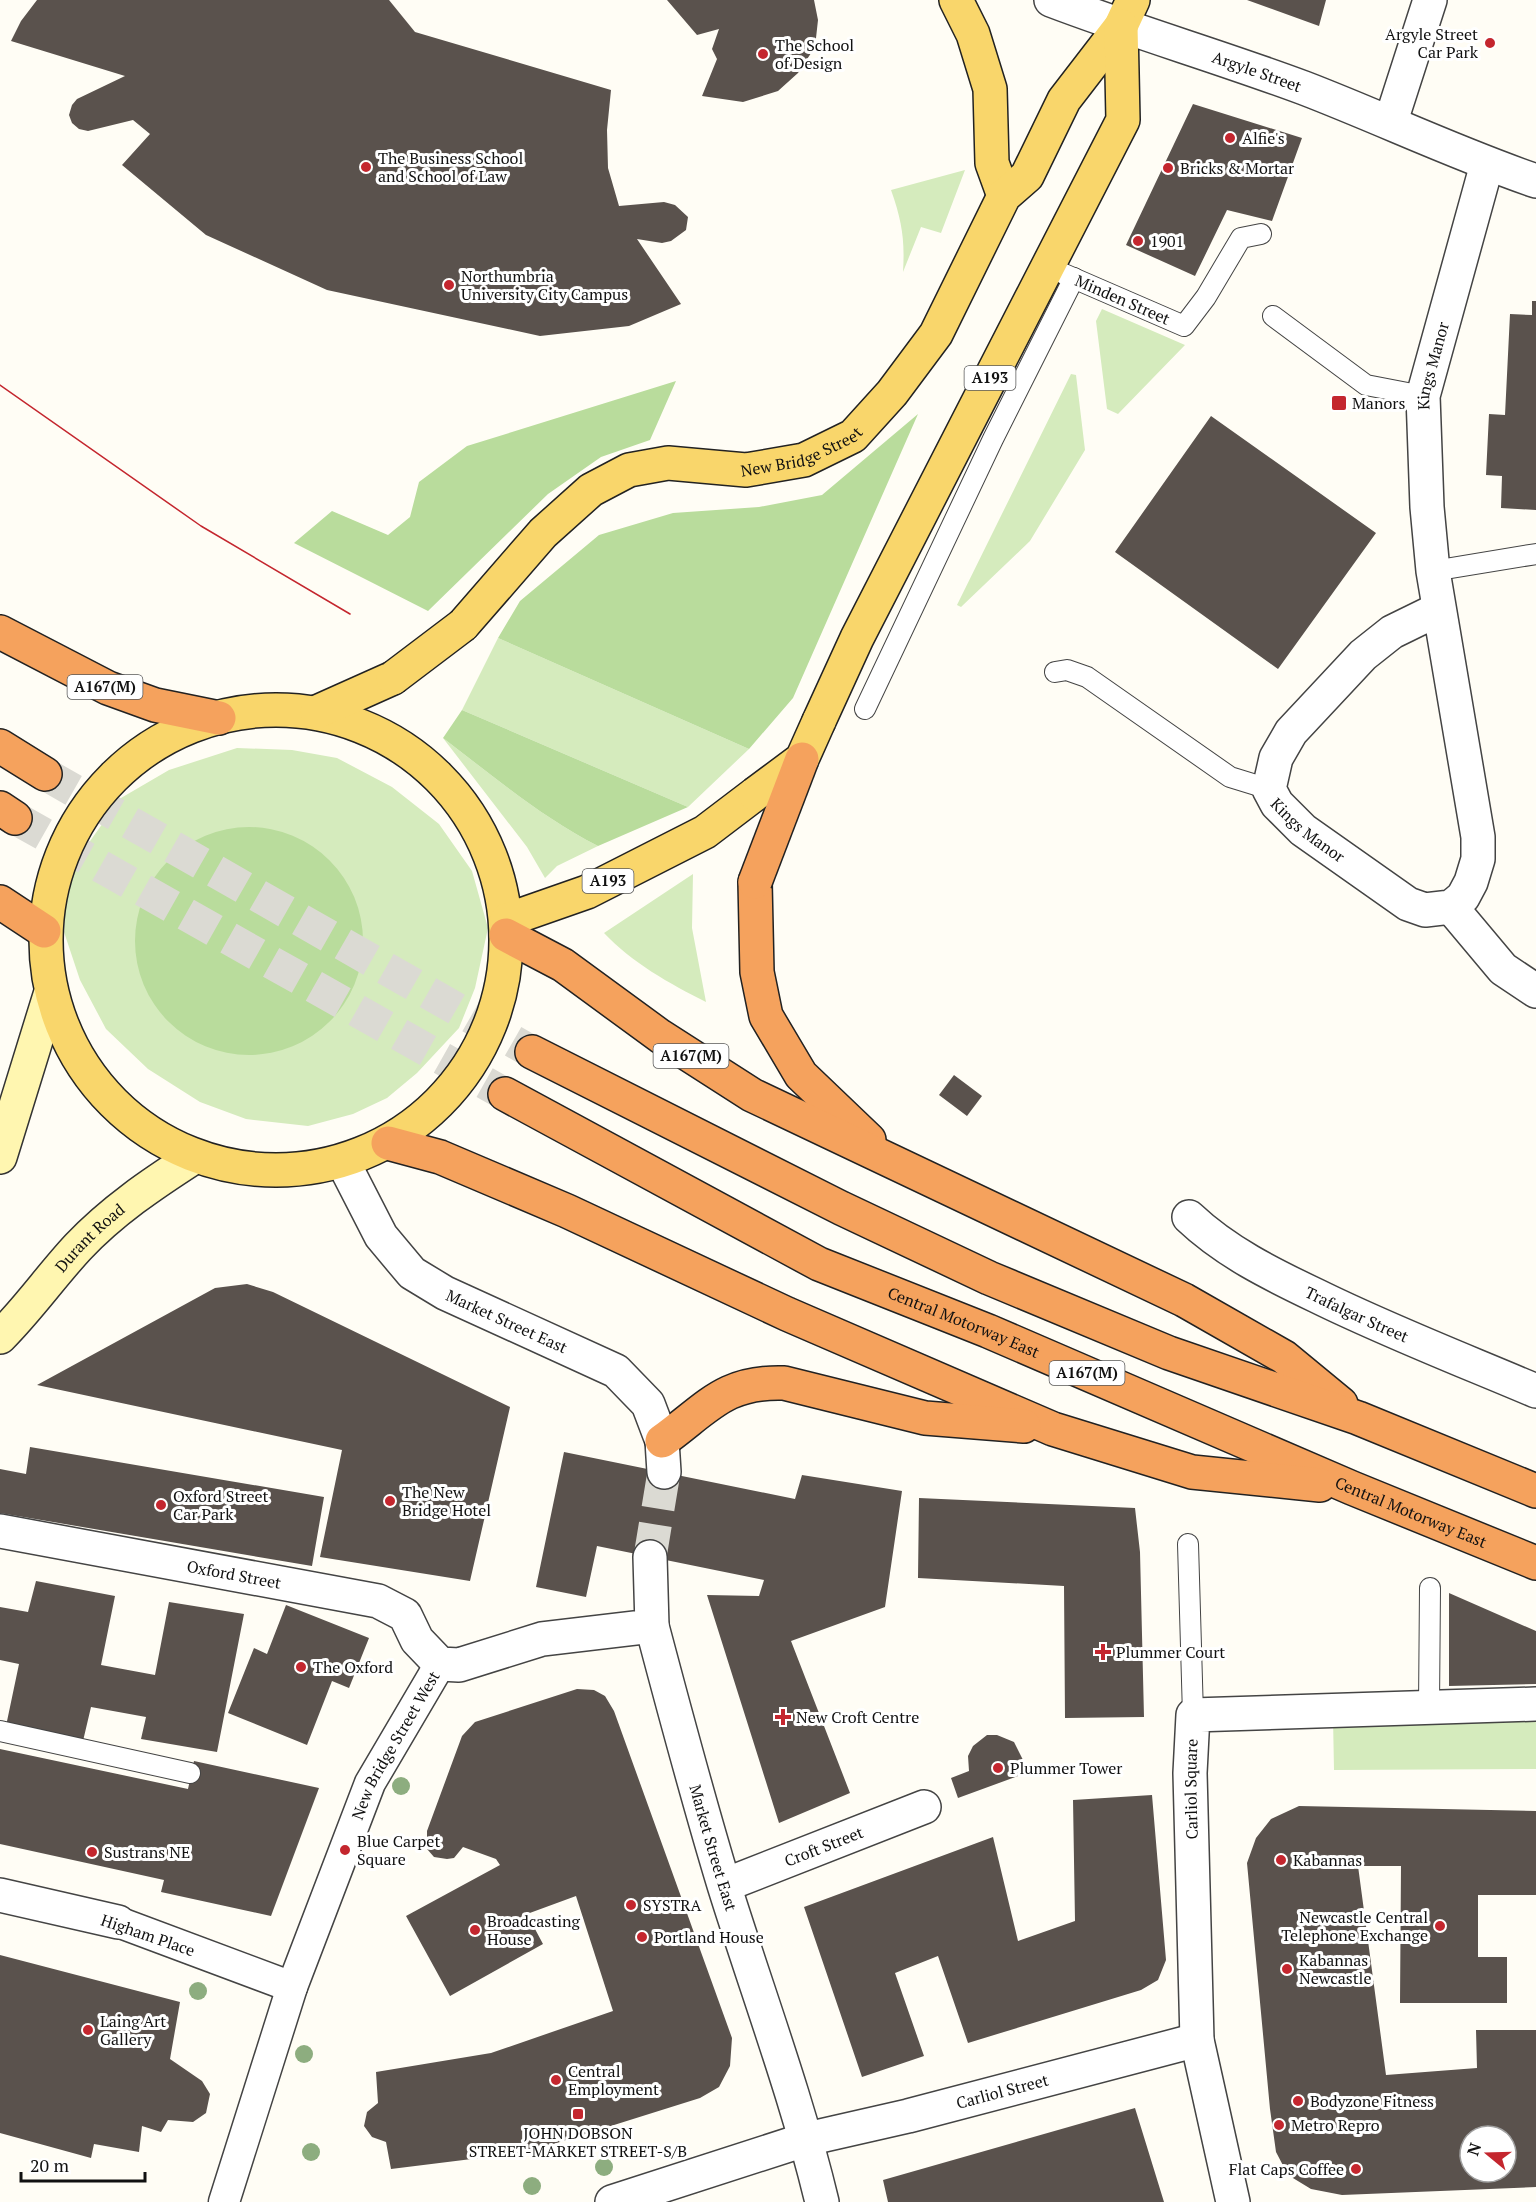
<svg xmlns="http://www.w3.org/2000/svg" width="1536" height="2202" font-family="'PT Serif',serif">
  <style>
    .green { fill: #d5ebbd }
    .forest { fill: #b9dc9c }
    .building { fill: #5a524d; fill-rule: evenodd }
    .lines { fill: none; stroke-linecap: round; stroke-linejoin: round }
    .minor-tunnel { stroke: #dbdad3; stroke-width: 33; stroke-dasharray: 33 16; stroke-linecap: butt }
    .motorway-tunnel { stroke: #dbdad3; stroke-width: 33; stroke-dasharray: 33 16; stroke-linecap: butt }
    .service-casing { stroke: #444; stroke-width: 22 }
    .pedestrian-casing { stroke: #444; stroke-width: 33 }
    .minor-casing { stroke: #444; stroke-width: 36 }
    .tertiary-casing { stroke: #444; stroke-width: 36 }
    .secondary-casing { stroke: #333; stroke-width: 36 }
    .primary-casing { stroke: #222; stroke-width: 36 }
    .motorway-casing { stroke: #222; stroke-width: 36 }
    .service { stroke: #fff; stroke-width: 20 }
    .pedestrian { stroke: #fff; stroke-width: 30 }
    .minor { stroke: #fff; stroke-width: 33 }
    .tertiary { stroke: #fff; stroke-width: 33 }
    .secondary { stroke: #fff6b0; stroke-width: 33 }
    .primary { stroke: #f9d66b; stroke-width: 33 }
    .motorway { stroke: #f5a25d; stroke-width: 33 }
    .tram { stroke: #c4262e; stroke-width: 1.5 }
    .primary-bridge-casing { stroke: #222; stroke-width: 36; stroke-linecap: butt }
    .motorway-bridge-casing { stroke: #222; stroke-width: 36; stroke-linecap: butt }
    .primary-bridge { stroke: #f9d66b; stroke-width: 33 }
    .motorway-bridge { stroke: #f5a25d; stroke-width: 33 }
    .tree { fill: #8dad7f }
    .poi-dot { fill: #c4262e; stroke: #fff; stroke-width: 2 }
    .labels { text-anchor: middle; stroke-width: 6; stroke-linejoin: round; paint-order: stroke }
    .shield { fill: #fff; stroke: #585858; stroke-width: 1.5 }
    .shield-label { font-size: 15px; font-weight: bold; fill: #111 }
    .poi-label { font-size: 16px; fill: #111; stroke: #fff; text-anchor: start }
    .street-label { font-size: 16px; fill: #111; stroke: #fff }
  </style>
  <rect width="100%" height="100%" fill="#fffdf5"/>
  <path class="green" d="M965 170 941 233 921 227 903 272C905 240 902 221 891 190Z
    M1102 309 1185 345 1118 414 1107 409 1096 321Z
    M1071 374 1076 375 1085 450 1030 541 961 607 957 605Z
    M498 638 749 749 688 807 462 710Z
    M443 738C493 776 541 817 598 846L557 866 545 878 527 847Z
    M237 748 292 750 337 758 392 787 439 824 472 871 488 928 475 988 459 1028 417 1073 387 1098 353 1114 308 1126 246 1119 200 1102 148 1069 106 1029 80 980 64 932 66 889 85 848 121 798 169 770Z
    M693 874 692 928 706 1002C670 984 631 962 604 933Z
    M1333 1718H1536V1769L1334 1770Z"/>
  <path class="forest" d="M676 381 650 440 601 457 548 494 428 611 294 543 332 511 388 535 410 517 419 482 467 446Z
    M918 414 793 698 749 749 498 638 520 601 599 535 673 513 759 507 822 495Z
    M462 710 688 807 598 846C541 817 493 776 443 738Z
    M135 941a114 114 0 1 1 228 0a114 114 0 1 1-228 0Z"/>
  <path class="building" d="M37 0H389L415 32 611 90 607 130 608 168 619 206 664 202 675 205 688 217 686 230 671 241 662 243 637 239 681 304 629 326 540 336 327 290 206 235 122 165 150 134 133 120 88 131 79 129 72 123 69 115 72 105 77 99 125 76 11 41 21 21Z
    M667 0H814L818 20 815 47 798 73 778 91 743 102 702 96 717 59 712 49 719 29 697 35Z
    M1247 0H1326L1319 26Z
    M1193 104 1302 138 1272 221 1227 210 1195 276 1126 245Z
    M1532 301H1536V510L1501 508 1502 476 1486 475 1489 414 1505 415 1510 314 1532 315Z
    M1211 416 1376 533 1278 669 1115 552Z
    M954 1075 982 1096 967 1116 939 1095Z
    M247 1284 273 1292 510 1407 470 1581 320 1557 342 1450 37 1385 215 1288Z
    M30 1447 324 1497 312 1566 0 1513V1469L26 1474Z
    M564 1452 795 1499 802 1475 902 1491 885 1607 791 1641 850 1793 779 1823 707 1595 759 1596 764 1580 597 1546 586 1597 536 1587Z
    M919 1498 1135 1508 1140 1552 1144 1717 1065 1718 1064 1586 918 1578Z
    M36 1581 115 1596 101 1665 155 1675 169 1602 244 1614 217 1752 141 1739 146 1717 91 1707 83 1741 6 1726 19 1664 0 1660V1607L28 1612Z
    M1449 1593 1536 1631V1684L1449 1686Z
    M286 1605 369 1638 349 1688 332 1681 307 1745 228 1713 254 1648 267 1654Z
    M577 1689 594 1690 605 1696 614 1711 732 2038 730 2066 719 2087 700 2098 528 2152 391 2169 386 2142 372 2137 364 2126 367 2112 378 2103 376 2072 491 2053 613 2011 576 1896 527 1914 543 1944 450 1996 406 1916 500 1865 496 1859 463 1847 454 1858 447 1859 434 1857 427 1849V1831L462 1736 475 1722Z
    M987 1735H997L1014 1742 1029 1772 958 1798 951 1778 969 1771 968 1756 973 1746Z
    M0 1749 188 1789 194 1761 319 1788 271 1916 161 1892 164 1880 0 1844Z
    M1152 1795 1166 1960 1158 1980 1141 1990 968 2043 938 1956 895 1973 924 2056 862 2077 804 1907 993 1837 1018 1941 1075 1921 1073 1800Z
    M1299 1806 1536 1811V1895H1478V1957H1507V2003H1400L1401 1866H1358L1386 2075 1477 2068 1476 2030H1536V2187L1342 2195 1311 2189 1288 2175 1276 2152 1270 2109 1247 1863 1256 1838 1271 1819ZM1470 2136H1506V2172H1470Z
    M0 1955 180 2002 170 2059 202 2081 210 2094 206 2113 193 2122 168 2120 161 2132 142 2126 139 2152 94 2144 91 2158 0 2133Z
    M1135 2108 1164 2202H888L883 2180Z"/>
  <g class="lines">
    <path class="minor-tunnel" d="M650 1557 664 1472"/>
    <path class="motorway-tunnel" d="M45 774 532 1052
      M15 818 505 1094"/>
    <g class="service-casing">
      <g id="service">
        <path id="s1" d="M1064 274 1184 326 1206 297 1241 238 1261 234"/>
        <path d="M1273 316 1366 385 1423 396"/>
        <path d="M1433 571 1536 554"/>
        <path d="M1055 672 1067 670 1087 677 1230 777 1269 789"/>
        <path d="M865 709 993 439 1074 278"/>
        <path d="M1188 1544 1193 1715"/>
        <path d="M1429 1706 1430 1588"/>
        <path d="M0 1731 190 1773"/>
      </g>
    </g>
    <g class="pedestrian-casing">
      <g id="pedestrian">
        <path d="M118 1922 292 1987"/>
        <path id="s2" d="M224 2202 292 1987 370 1783 440 1664"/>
      </g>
    </g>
    <g class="minor-casing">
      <g id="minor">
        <path id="s3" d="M1051 0C1135 32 1221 57 1304 88 1382 118 1457 154 1536 181"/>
        <path d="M1391 121 1430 0"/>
        <path id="s4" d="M1439 609 1392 632 1363 655 1291 732 1276 758 1269 789 1277 804 1303 830 1408 904 1425 910 1451 907 1463 897 1471 882 1478 859V837L1433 571 1427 507 1423 396 1487 164"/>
        <path d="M1451 907 1503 969 1536 991"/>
        <path id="s5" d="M343 1162 381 1236 412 1273 445 1293 616 1371 648 1404 662 1441 664 1472"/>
        <path id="s6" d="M1189 1217C1226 1252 1271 1274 1317 1296 1388 1331 1463 1360 1536 1391"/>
        <path id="s7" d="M0 1531 378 1601 405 1615 417 1640 440 1664 459 1665 542 1639 652 1626 650 1557"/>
        <path id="s8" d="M725 1885 924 1807"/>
        <path d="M0 1895 118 1922"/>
        <path id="s9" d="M807 2139 908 2116 1197 2040"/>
        <path id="s10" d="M1233 2202 1197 2040 1190 1773 1193 1715 1536 1704"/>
      </g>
    </g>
    <g class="tertiary-casing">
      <g id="tertiary">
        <path id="s11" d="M652 1626C675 1713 698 1799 724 1885 757 1991 796 2094 822 2202"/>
        <path d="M612 2202 807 2139"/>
      </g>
    </g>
    <g class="secondary-casing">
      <g id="secondary">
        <path d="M0 1157 50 995"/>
        <path id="s12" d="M0 1337C29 1308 51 1276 78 1247 112 1211 152 1184 194 1157"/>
      </g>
    </g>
    <g class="primary-casing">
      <g id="primary">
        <path d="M956 0 973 34 990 89 992 163 1004 196"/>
        <path id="s13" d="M463 625 543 533 591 490 629 470 668 463 746 470 804 460 853 436 892 393 936 334 1004 196 1027 176 1064 100 1121 26 1133 0"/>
        <circle cx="276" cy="940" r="230"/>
        <path d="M317 712 393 678"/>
        <path d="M819 721 857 638 1123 120 1121 26"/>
        <path d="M507 920 587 892 705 832 755 794"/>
      </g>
    </g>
    <g class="motorway-casing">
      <g id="motorway">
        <path d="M0 632 108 688 155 705 219 718"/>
        <path d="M0 746 45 774"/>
        <path d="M0 808 15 818"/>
        <path d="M755 882 757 972 766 1016 801 1075 869 1140"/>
        <path d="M0 902 44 931"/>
        <path d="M506 935 563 965 660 1036 752 1095 1184 1300 1284 1357 1341 1404"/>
        <path d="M532 1052 841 1208 989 1278 1169 1353 1358 1418 1536 1491"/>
        <path id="s14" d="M505 1094 819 1264 988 1331 1352 1488 1536 1563"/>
        <path d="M388 1143 440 1157 567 1211 787 1314 1053 1429 1192 1472 1320 1485"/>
        <path d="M662 1441C708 1408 724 1381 784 1383L925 1418 1024 1426"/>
      </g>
    </g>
    <use href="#service" class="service"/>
    <use href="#pedestrian" class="pedestrian"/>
    <use href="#minor" class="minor"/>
    <use href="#tertiary" class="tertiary"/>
    <use href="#secondary" class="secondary"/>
    <use href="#primary" class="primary"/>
    <use href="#motorway" class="motorway"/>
    <path class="tram" d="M0 385 201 526 350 614"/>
    <g class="primary-bridge-casing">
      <path id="primary-bridge" d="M393 678 463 625
        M755 794 802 759 819 721"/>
    </g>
    <g class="motorway-bridge-casing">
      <path id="motorway-bridge" d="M755 882 802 759"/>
    </g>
    <use href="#primary-bridge" class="primary-bridge"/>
    <use href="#motorway-bridge" class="motorway-bridge"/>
  </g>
  <g class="tree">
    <circle cx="401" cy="1786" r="9"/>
    <circle cx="198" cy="1991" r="9"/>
    <circle cx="304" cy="2054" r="9"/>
    <circle cx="311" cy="2152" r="9"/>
    <circle cx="604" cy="2167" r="9"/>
    <circle cx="532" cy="2186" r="9"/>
  </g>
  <g class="poi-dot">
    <circle cx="1490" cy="43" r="6"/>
    <circle cx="763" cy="54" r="6"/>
    <circle cx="1230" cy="138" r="6"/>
    <circle cx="366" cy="167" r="6"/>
    <circle cx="1168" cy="168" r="6"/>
    <circle cx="1138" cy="241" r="6"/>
    <circle cx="449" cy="285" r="6"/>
    <rect x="1331" y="395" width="16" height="16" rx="3"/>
    <circle cx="390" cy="1501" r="6"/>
    <circle cx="161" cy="1505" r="6"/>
    <path d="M1100 1643h6v6h6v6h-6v6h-6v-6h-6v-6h6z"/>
    <circle cx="301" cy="1667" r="6"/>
    <path d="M780 1708h6v6h6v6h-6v6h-6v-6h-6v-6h6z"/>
    <circle cx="998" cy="1768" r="6"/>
    <circle cx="345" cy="1850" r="6"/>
    <circle cx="92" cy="1852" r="6"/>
    <circle cx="1281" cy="1860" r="6"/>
    <circle cx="631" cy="1905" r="6"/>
    <circle cx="1440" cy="1926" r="6"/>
    <circle cx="475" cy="1930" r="6"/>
    <circle cx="642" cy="1937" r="6"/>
    <circle cx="1287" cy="1969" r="6"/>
    <circle cx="88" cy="2030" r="6"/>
    <circle cx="556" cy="2080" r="6"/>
    <circle cx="1298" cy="2101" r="6"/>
    <rect x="572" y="2108" width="12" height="12" rx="3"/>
    <circle cx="1279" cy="2125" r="6"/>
    <circle cx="1356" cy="2169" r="6"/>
  </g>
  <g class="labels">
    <g class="shield">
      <rect x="964.5" y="366" width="51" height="24" rx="4.5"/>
      <rect x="67.5" y="675" width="75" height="24" rx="4.5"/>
      <rect x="582.5" y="869" width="51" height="24" rx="4.5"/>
      <rect x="653.5" y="1044" width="75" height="24" rx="4.5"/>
      <rect x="1049.5" y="1361" width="75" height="24" rx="4.5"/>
    </g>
    <g class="shield-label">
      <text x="990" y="383">A193</text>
      <text x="105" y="692">A167(M)</text>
      <text x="608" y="886">A193</text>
      <text x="691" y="1061">A167(M)</text>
      <text x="1087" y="1378">A167(M)</text>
    </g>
    <g class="poi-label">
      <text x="1478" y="40" text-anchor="end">Argyle Street<tspan x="1478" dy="18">Car Park</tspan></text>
      <text x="775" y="51">The School<tspan x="775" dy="18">of Design</tspan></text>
      <text x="1242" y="144">Alfie's</text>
      <text x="378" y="164">The Business School<tspan x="378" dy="18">and School of Law</tspan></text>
      <text x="1180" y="174">Bricks &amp; Mortar</text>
      <text x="1150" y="247">1901</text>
      <text x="461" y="282">Northumbria<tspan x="461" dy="18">University City Campus</tspan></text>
      <text x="1352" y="409">Manors</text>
      <text x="402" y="1498">The New<tspan x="402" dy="18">Bridge Hotel</tspan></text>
      <text x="173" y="1502">Oxford Street<tspan x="173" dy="18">Car Park</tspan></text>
      <text x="1116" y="1658">Plummer Court</text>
      <text x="313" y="1673">The Oxford</text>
      <text x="796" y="1723">New Croft Centre</text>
      <text x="1010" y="1774">Plummer Tower</text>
      <text x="357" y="1847">Blue Carpet<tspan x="357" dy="18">Square</tspan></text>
      <text x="104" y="1858">Sustrans NE</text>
      <text x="1293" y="1866">Kabannas</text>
      <text x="643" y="1911">SYSTRA</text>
      <text x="1428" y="1923" text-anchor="end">Newcastle Central<tspan x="1428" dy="18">Telephone Exchange</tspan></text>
      <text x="487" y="1927">Broadcasting<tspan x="487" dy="18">House</tspan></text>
      <text x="654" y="1943">Portland House</text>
      <text x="1299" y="1966">Kabannas<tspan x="1299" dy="18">Newcastle</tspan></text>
      <text x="100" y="2027">Laing Art<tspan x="100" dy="18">Gallery</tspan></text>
      <text x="568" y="2077">Central<tspan x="568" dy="18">Employment</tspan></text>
      <text x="1310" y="2107">Bodyzone Fitness</text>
      <text x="1291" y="2131">Metro Repro</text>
      <text x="578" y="2139" text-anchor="middle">JOHN DOBSON<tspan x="578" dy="18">STREET-MARKET STREET-S/B</tspan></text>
      <text x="1344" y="2175" text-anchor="end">Flat Caps Coffee</text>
    </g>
    <g class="street-label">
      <text dy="6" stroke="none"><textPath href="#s3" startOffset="218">Argyle Street</textPath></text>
      <text dy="6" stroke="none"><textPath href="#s1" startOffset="64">Minden Street</textPath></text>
      <text dy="6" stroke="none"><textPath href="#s4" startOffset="1038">Kings Manor</textPath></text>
      <text dy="6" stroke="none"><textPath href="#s13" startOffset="406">New Bridge Street</textPath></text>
      <text dy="6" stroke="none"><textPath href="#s4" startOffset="314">Kings Manor</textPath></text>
      <text dy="6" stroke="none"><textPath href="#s12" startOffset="134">Durant Road</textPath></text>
      <text dy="6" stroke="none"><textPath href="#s6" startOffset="195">Trafalgar Street</textPath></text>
      <text dy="6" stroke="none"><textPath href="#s5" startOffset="238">Market Street East</textPath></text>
      <text dy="6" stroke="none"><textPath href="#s14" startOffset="513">Central Motorway East</textPath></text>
      <text dy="6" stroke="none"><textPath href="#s14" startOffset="999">Central Motorway East</textPath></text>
      <text dy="6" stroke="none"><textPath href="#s7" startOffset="238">Oxford Street</textPath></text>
      <text dy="6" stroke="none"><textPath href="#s2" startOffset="489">New Bridge Street West</textPath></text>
      <text dy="6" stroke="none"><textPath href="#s10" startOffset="417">Carliol Square</textPath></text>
      <text dy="6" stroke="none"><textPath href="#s8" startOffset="106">Croft Street</textPath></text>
      <text dy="6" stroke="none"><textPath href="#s11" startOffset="230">Market Street East</textPath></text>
      <text transform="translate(148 1935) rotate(19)" y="6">Higham Place</text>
      <text dy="6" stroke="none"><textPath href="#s9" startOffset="201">Carliol Street</textPath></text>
    </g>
  </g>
  <g transform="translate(1488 2154) rotate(289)"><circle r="28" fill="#ffffff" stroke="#a0a0a0" stroke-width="1.5"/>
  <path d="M0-4.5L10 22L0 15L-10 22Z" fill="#c4262e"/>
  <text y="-9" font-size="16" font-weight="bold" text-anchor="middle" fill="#111111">N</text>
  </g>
  <path d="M21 2172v9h124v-9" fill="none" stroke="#111111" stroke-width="3"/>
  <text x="30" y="2172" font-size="18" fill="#111111" stroke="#ffffff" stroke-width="4.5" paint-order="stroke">20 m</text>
</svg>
